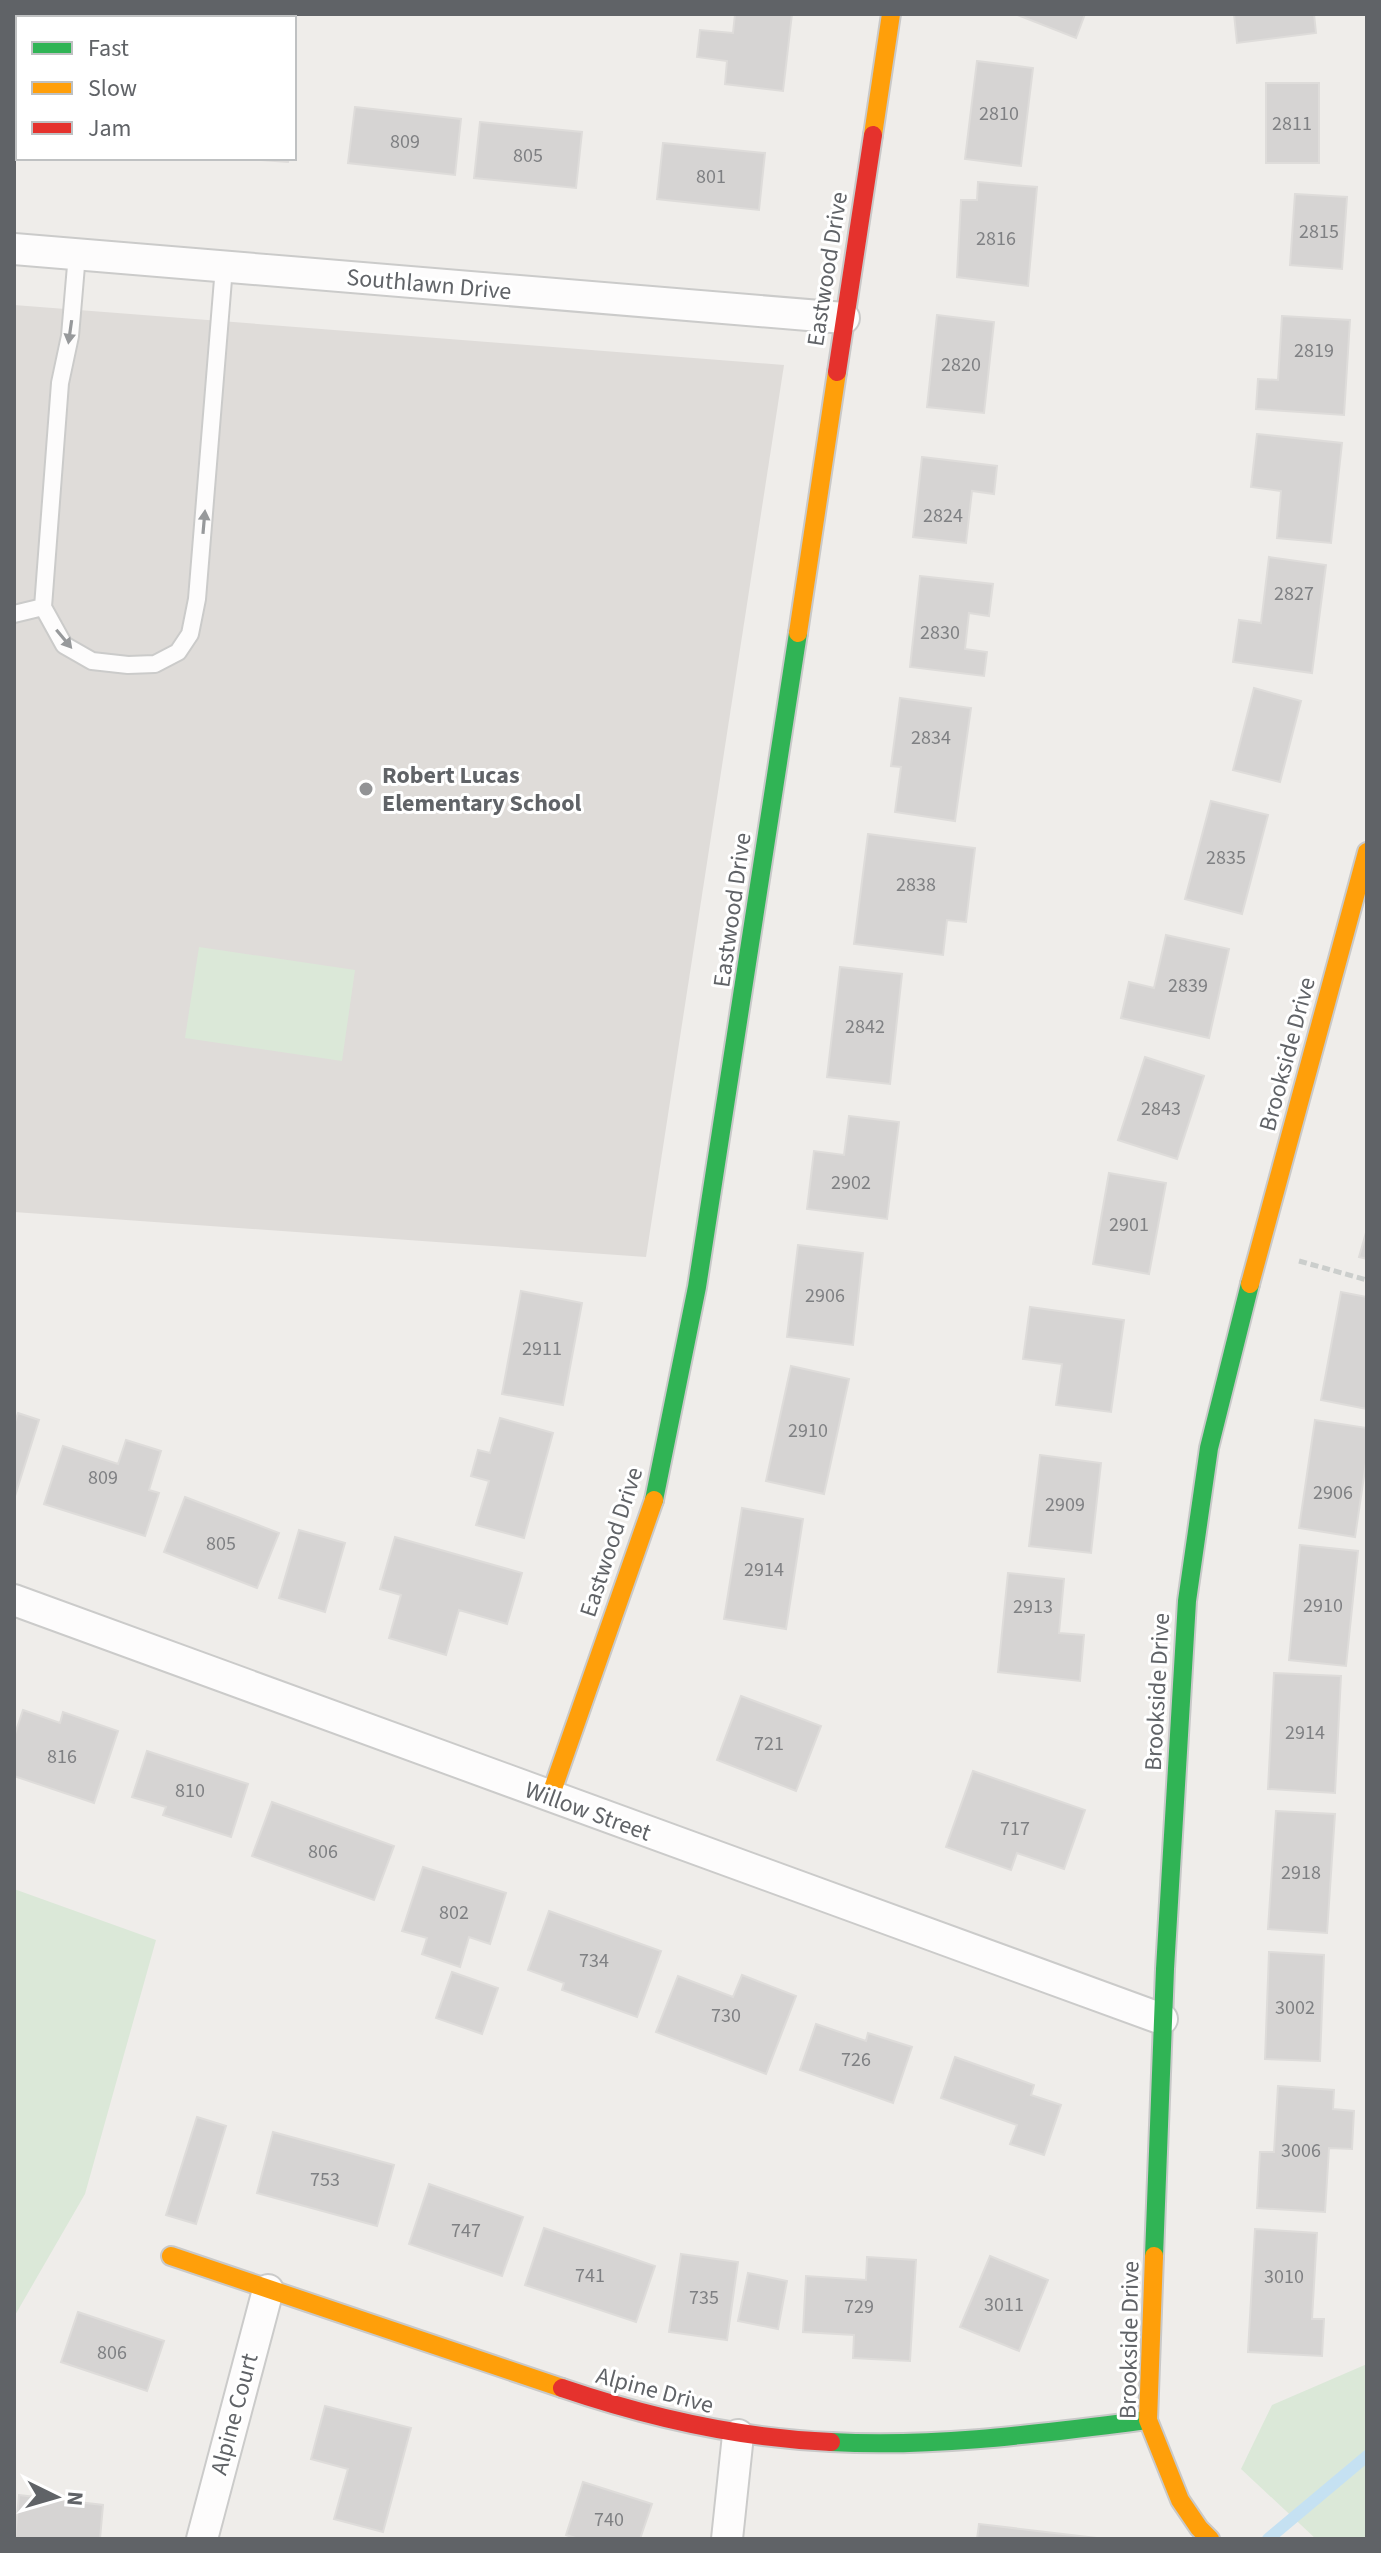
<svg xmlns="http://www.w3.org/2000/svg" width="1381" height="2553" font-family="'Source Sans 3',sans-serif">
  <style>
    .education { fill: #dfdcd9 }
    .green { fill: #dbe8d8 }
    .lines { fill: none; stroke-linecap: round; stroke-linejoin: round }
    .stream { stroke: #c5e1f2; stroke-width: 12 }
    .building { fill: #d6d4d3; stroke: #dedcda; stroke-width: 2 }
    .lane-casing { stroke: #cbcbca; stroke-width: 20 }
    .street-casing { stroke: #cbcbca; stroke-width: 34 }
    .fast-casing { stroke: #c9c9c9; stroke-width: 22 }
    .slow-casing { stroke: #c9c9c9; stroke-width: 22 }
    .jam-casing { stroke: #c9c9c9; stroke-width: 22 }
    .path { stroke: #cbcecc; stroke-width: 5; stroke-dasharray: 8 4; stroke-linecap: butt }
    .lane { stroke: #fdfcfc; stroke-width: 16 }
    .street { stroke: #fdfcfc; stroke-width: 30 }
    .fast { stroke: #30b455; stroke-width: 18 }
    .slow { stroke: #ff9f0a; stroke-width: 18 }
    .jam { stroke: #e5322d; stroke-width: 18 }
    .oneway { fill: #97999b }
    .poi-dot { fill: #929395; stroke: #fff; stroke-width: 3 }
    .labels { text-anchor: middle; stroke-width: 6; stroke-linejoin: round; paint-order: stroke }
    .number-label { font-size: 20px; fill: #7f8083 }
    .street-label { font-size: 24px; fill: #606367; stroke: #fff }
    .poi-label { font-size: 24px; font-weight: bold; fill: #606367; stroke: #fff; text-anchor: start }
  </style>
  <rect width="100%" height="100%" fill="#efedea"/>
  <path class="education" d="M14 305 784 365 646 1257 14 1212Z"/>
  <path class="green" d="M199 947 355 970 342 1061 185 1038Z
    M14 1889 156 1940 85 2194 14 2317Z
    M1367 2364V2539H1316L1241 2469 1272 2405Z"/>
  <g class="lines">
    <path class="stream" d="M1268 2539 1367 2456"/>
  </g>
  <path class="building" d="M735 14H792L783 91 725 84 727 61 697 57 700 30 733 33Z
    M1015 14H1085L1076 38Z
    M1234 14H1314L1316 33 1237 43Z
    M977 61 1033 68 1021 166 965 159Z
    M1266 83H1319V163H1266Z
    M355 107 461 119 455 175 348 163Z
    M480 122 582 132 576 188 474 178Z
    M663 143 765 153 759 210 657 199Z
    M232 158H289L288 162Z
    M978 182 1037 187 1028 286 957 277 961 200H977Z
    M1295 194 1347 197 1342 269 1290 265Z
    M937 315 994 322 984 413 927 407Z
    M1282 316 1350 320 1344 415 1256 409 1258 379 1278 380Z
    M1257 434 1342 443 1331 543 1277 538 1281 491 1251 487Z
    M922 457 997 466 994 494 972 491 966 543 913 537Z
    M1269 557 1326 565 1312 673 1233 662 1239 620 1261 623Z
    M920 576 993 584 989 616 969 613 965 649 987 652 984 676 910 667Z
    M1254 688 1301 701 1280 782 1233 770Z
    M900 698 971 708 955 821 895 812 901 767 891 766Z
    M1211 801 1268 815 1242 914 1185 899Z
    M868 834 975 848 966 922 947 920 943 955 854 944Z
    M1166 935 1229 949 1209 1038 1121 1018 1129 982 1154 988Z
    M840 967 902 974 890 1084 827 1077Z
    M1145 1057 1204 1076 1177 1159 1118 1140Z
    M849 1116 899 1122 887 1219 807 1209 814 1151 844 1155Z
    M1109 1173 1166 1183 1149 1274 1093 1264Z
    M1367 1229V1259L1359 1257Z
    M798 1245 863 1253 853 1345 787 1337Z
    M521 1291 582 1303 563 1405 502 1394Z
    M1341 1292 1367 1297V1409L1321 1400Z
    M1030 1307 1124 1320 1111 1412 1056 1405 1062 1364 1023 1359Z
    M791 1366 849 1379 824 1494 766 1481Z
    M18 1413 39 1420 15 1496 14 1425Z
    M500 1418 553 1433 524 1538 476 1525 489 1481 471 1476 478 1450 490 1453Z
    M1315 1420 1367 1428V1456L1355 1537 1299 1528Z
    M126 1440 161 1451 149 1490 159 1493 145 1536 44 1504 63 1446 118 1464Z
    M1040 1455 1101 1463 1091 1553 1029 1546Z
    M185 1497 279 1533 257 1588 164 1552Z
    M742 1508 803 1519 786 1629 724 1619Z
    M299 1530 345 1543 325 1612 279 1598Z
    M395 1537 522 1573 507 1624 459 1610 446 1655 389 1638 401 1595 380 1589Z
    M1300 1545 1358 1551 1346 1666 1289 1660Z
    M1008 1573 1064 1579 1059 1633 1084 1635 1080 1681 998 1672Z
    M1274 1673 1341 1676 1335 1793 1268 1789Z
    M741 1696 821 1726 796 1791 717 1760Z
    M23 1710 60 1723 63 1712 118 1731 94 1803 14 1776V1737Z
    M147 1751 248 1784 231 1837 163 1815 166 1807 132 1797Z
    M973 1771 1085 1810 1064 1869 1017 1853 1011 1870 946 1847Z
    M272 1802 394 1846 374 1900 252 1856Z
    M1276 1811 1335 1814 1327 1933 1268 1929Z
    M423 1867 506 1893 490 1944 469 1937 460 1967 422 1954 427 1938 402 1931Z
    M549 1911 661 1951 637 2017 562 1990 564 1983 528 1970Z
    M1269 1952 1324 1955 1320 2061 1265 2059Z
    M452 1972 498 1988 482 2034 436 2018Z
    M742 1975 796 1996 766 2074 656 2032 678 1976 733 1997Z
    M816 2024 866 2041 868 2033 912 2047 893 2103 800 2070Z
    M955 2057 1034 2085 1031 2095 1061 2105 1044 2155 1010 2144 1017 2125 941 2098Z
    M1278 2086 1334 2090 1333 2109 1354 2111 1352 2149 1329 2148 1325 2212 1257 2208 1260 2152H1274Z
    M197 2117 226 2126 196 2224 166 2215Z
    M273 2132 394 2165 377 2226 257 2193Z
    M429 2184 523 2217 502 2276 409 2244Z
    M544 2228 655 2266 636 2322 525 2285Z
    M1255 2229 1317 2233 1312 2319H1324L1322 2356 1248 2352Z
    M681 2254 738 2262 727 2340 669 2332Z
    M990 2256 1048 2280 1019 2351 960 2327Z
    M867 2257 916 2260 910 2361 853 2358 854 2335 803 2332 806 2276 866 2280Z
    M748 2273 787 2281 778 2329 738 2321Z
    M78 2312 164 2341 147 2391 61 2362Z
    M325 2406 411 2428 383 2532 334 2519 348 2469 311 2459Z
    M583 2482 652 2504 640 2539H579L566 2535Z
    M19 2495 103 2505 100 2539H15Z
    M979 2524 1097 2538 977 2539Z"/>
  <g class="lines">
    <g class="lane-casing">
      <path id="lane" d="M77 254 70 336 60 383 43 607 64 645 92 661 128 665 155 664 178 652 190 634 197 599 224 267
        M14 614 43 607"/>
    </g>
    <g class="street-casing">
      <path id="street" d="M14 249 844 318
        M14 1600 1162 2019
        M202 2539 268 2290
        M727 2539 738 2435"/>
    </g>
    <g class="fast-casing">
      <path id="fast" d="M654 1500 697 1287 798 633
        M1154 2256 1165 1969 1187 1601 1209 1448 1250 1284
        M831 2442C937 2448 1043 2433 1148 2420"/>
    </g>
    <g class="slow-casing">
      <path id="slow" d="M873 135 891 14
        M798 633 837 372
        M1250 1284 1367 852
        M550 1797 654 1500
        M171 2256 562 2388
        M1154 2256 1148 2420 1180 2500 1199 2528 1210 2539"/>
    </g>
    <g class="jam-casing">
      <path id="jam" d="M837 372 873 135
        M562 2388C650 2418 738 2438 831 2442"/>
    </g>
    <path class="path" d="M1299 1261 1367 1280"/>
    <use href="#lane" class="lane"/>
    <use href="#street" class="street"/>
    <use href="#fast" class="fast"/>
    <use href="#slow" class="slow"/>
    <use href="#jam" class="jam"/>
  </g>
  <defs><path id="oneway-solid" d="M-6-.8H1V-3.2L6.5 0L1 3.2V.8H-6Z" transform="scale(2)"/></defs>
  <g class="oneway">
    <use href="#oneway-solid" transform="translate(70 332) rotate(98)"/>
    <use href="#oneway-solid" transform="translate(204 522) rotate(-85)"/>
    <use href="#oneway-solid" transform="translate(64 639) rotate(50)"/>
  </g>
  <circle class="poi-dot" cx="366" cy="789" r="8"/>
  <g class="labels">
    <g class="number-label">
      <text x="999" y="120">2810</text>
      <text x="1292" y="130">2811</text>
      <text x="405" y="148">809</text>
      <text x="528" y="162">805</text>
      <text x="711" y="183">801</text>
      <text x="1319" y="238">2815</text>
      <text x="996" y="245">2816</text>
      <text x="1314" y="357">2819</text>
      <text x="961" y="371">2820</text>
      <text x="943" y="522">2824</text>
      <text x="1294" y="600">2827</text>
      <text x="940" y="639">2830</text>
      <text x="931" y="744">2834</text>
      <text x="1226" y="864">2835</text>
      <text x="916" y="891">2838</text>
      <text x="1188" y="992">2839</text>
      <text x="865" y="1033">2842</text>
      <text x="1161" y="1115">2843</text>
      <text x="851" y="1189">2902</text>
      <text x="1129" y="1231">2901</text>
      <text x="825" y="1302">2906</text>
      <text x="542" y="1355">2911</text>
      <text x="808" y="1437">2910</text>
      <text x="103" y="1484">809</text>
      <text x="1333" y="1499">2906</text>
      <text x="1065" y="1511">2909</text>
      <text x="221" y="1550">805</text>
      <text x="764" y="1576">2914</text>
      <text x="1323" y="1612">2910</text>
      <text x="1033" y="1613">2913</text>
      <text x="1305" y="1739">2914</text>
      <text x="769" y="1750">721</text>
      <text x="62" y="1763">816</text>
      <text x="190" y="1797">810</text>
      <text x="1015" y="1835">717</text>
      <text x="323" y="1858">806</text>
      <text x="1301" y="1879">2918</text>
      <text x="454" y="1919">802</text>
      <text x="594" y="1967">734</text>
      <text x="1295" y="2014">3002</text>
      <text x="726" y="2022">730</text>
      <text x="856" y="2066">726</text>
      <text x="1301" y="2157">3006</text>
      <text x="325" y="2186">753</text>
      <text x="466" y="2237">747</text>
      <text x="590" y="2282">741</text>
      <text x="1284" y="2283">3010</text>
      <text x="704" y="2304">735</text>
      <text x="1004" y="2311">3011</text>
      <text x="859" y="2313">729</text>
      <text x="112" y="2359">806</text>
      <text x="609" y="2526">740</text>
    </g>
    <g class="street-label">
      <text transform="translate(827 269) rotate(-81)" y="8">Eastwood Drive</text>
      <text transform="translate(429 284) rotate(5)" y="8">Southlawn Drive</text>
      <text transform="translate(732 910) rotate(-82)" y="8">Eastwood Drive</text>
      <text transform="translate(1287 1054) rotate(-75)" y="8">Brookside Drive</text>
      <text transform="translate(611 1542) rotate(-72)" y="8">Eastwood Drive</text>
      <text transform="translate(1157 1692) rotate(-87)" y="8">Brookside Drive</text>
      <text transform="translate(588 1811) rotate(20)" y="8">Willow Street</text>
      <text transform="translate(1129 2340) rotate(-89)" y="8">Brookside Drive</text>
      <text transform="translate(655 2390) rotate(15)" y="8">Alpine Drive</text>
      <text transform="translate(234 2414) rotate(-75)" y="8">Alpine Court</text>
    </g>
    <g class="poi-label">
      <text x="382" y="783">Robert Lucas<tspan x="382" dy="28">Elementary School</tspan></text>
    </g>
  </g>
  <rect width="1381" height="2553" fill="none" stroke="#606367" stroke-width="32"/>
  <rect x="16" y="16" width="280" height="144" fill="#ffffff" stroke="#bfc1c2" stroke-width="2"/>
  <rect x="32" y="42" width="40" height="12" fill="#30b455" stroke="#bfc1c2" stroke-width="2"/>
  <text x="88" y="56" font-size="24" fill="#606367">Fast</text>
  <rect x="32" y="82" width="40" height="12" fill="#ff9f0a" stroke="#bfc1c2" stroke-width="2"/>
  <text x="88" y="96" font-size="24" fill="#606367">Slow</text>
  <rect x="32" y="122" width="40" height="12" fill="#e5322d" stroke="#bfc1c2" stroke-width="2"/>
  <text x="88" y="136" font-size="24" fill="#606367">Jam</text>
  <g transform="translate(56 2497) rotate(95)" stroke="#ffffff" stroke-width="6" paint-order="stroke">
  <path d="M0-6L14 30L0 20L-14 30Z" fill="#606367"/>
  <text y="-12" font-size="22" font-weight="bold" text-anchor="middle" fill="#606367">N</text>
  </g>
</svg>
